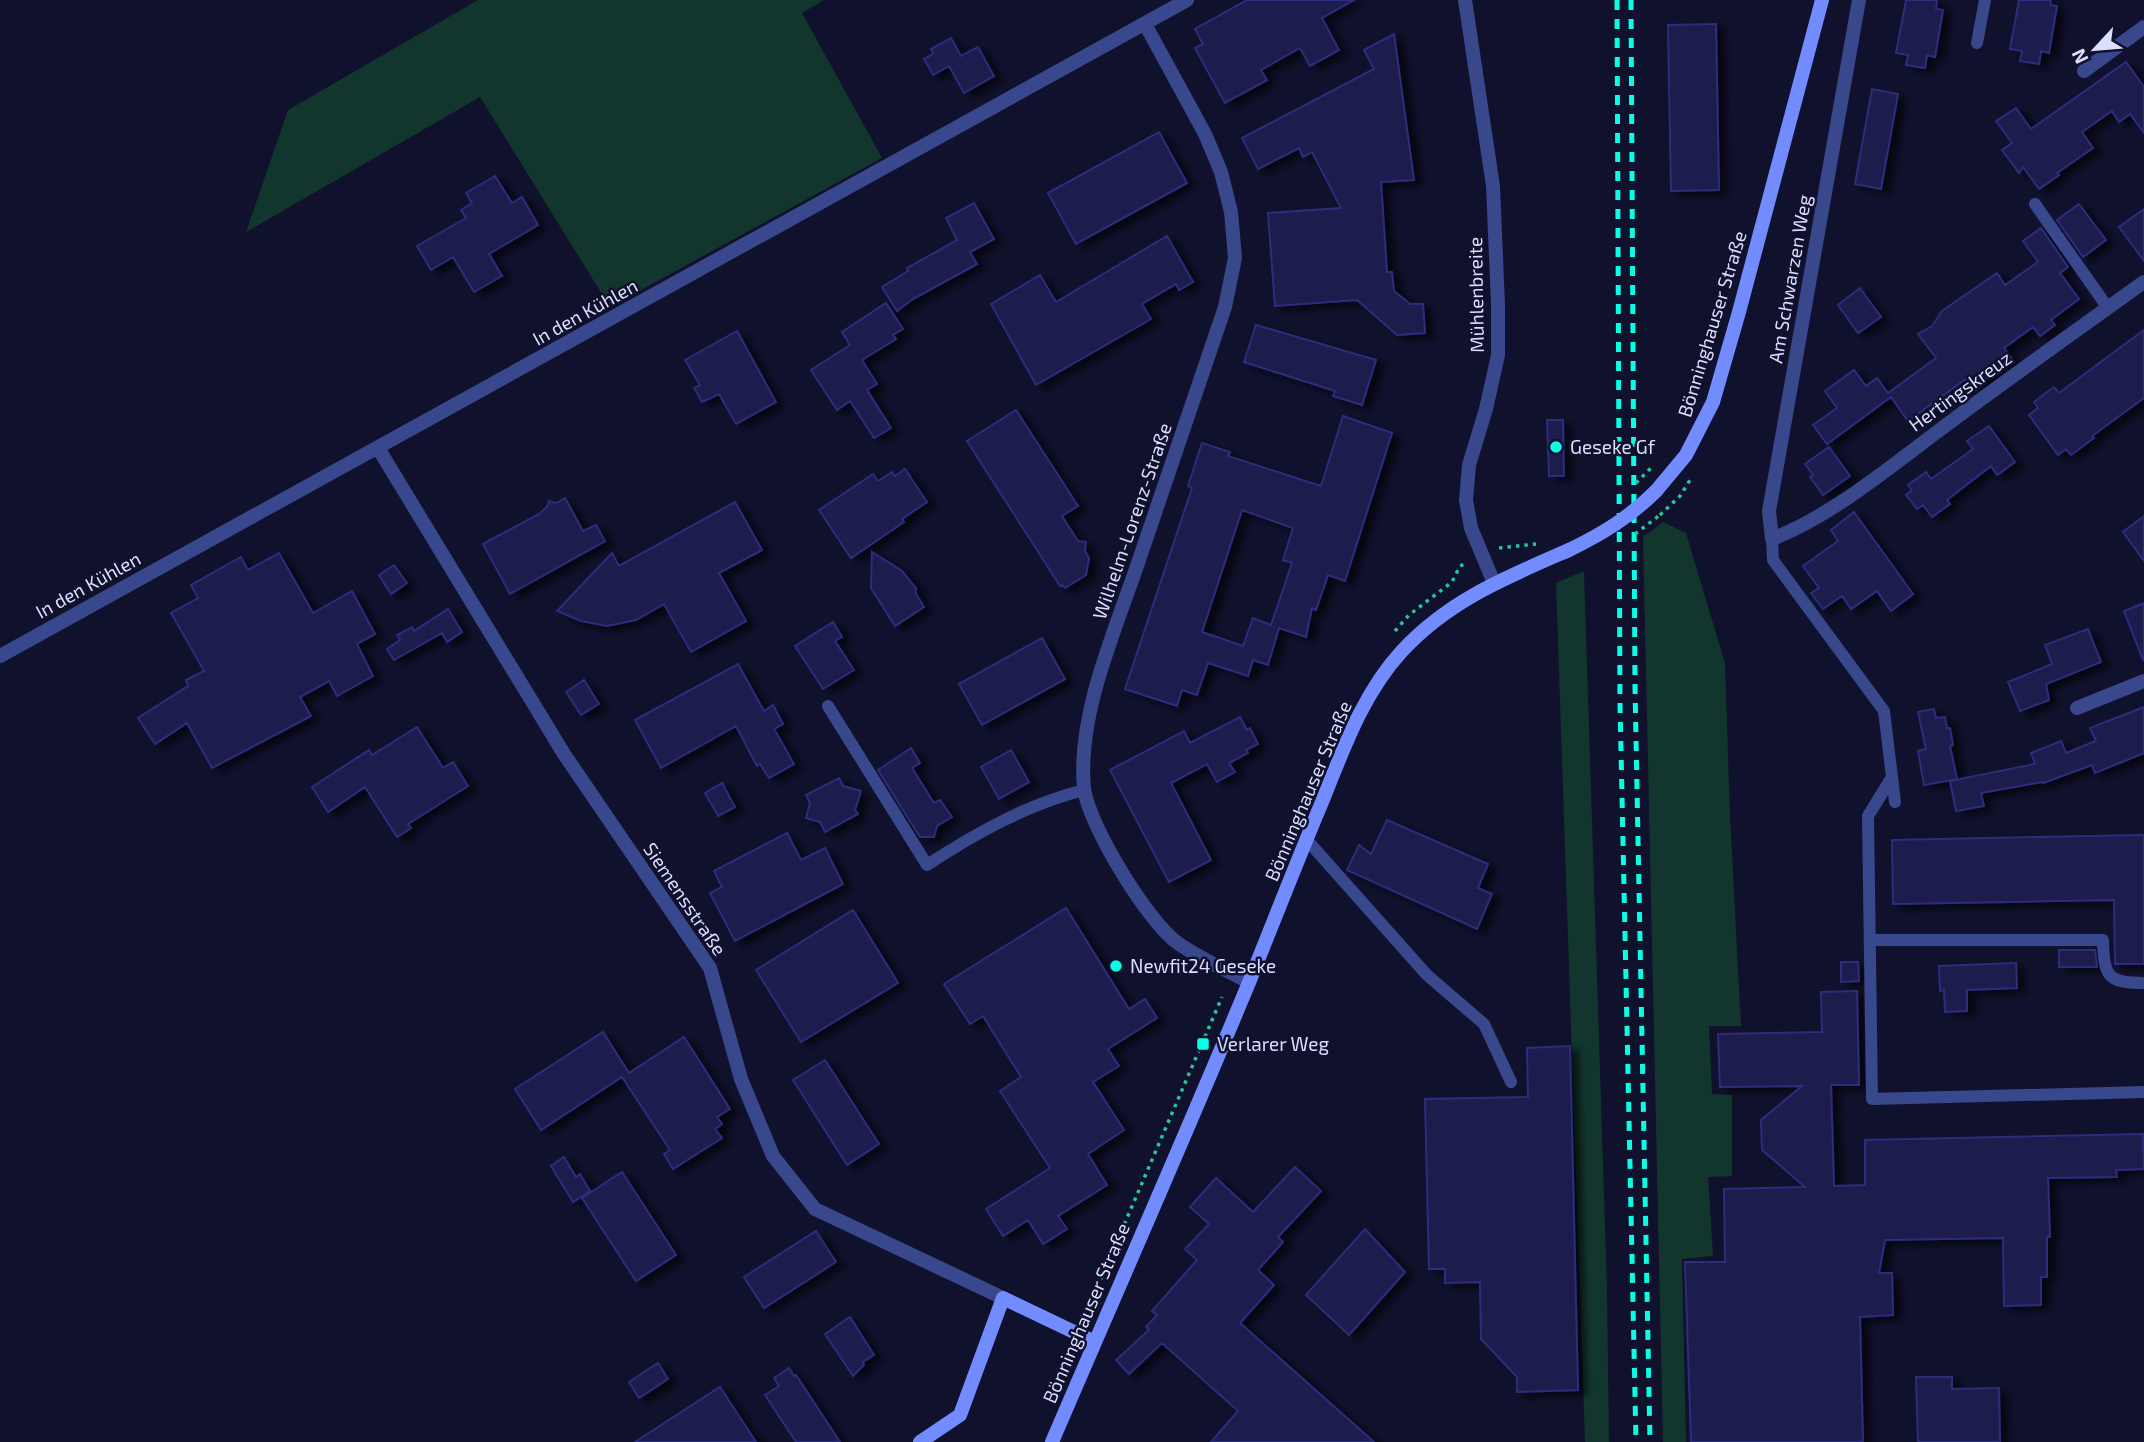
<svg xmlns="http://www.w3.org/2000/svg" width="2144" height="1442" font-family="'Exo 2',sans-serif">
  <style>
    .green { fill: #12362e }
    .building { fill: #1b1b4e; stroke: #2c2d7b; stroke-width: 2; fill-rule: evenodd; filter: url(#shadow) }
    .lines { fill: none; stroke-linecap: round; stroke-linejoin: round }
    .path { stroke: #2ac49a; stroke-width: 3.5; stroke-dasharray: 3.5 5; stroke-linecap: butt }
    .lane { stroke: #39478d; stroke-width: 12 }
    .street { stroke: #39478d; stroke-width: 14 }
    .secondary { stroke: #728cff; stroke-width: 14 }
    .rail { stroke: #07ffe4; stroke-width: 5; stroke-dasharray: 10 9; stroke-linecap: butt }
    .path-bridge { stroke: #2ac49a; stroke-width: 3.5; stroke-dasharray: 3.5 5; stroke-linecap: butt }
    .secondary-bridge { stroke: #728cff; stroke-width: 14 }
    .poi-dot { fill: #07ffe4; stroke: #10112c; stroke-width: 2.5 }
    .labels { text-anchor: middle; stroke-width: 5; stroke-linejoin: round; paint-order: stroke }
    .street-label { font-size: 19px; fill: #dbdeff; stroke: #10112c }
    .poi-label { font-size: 19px; fill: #dbdeff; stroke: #10112c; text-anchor: start }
  </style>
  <defs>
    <filter id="shadow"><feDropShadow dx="8" dy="4.5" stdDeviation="3.5" flood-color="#0009"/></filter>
  </defs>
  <rect width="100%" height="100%" fill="#10112c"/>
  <path class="green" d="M478 0H824L802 13 882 158 610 307 480 97 246 232 288 110Z
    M1663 522 1686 533 1725 663 1730 816 1741 1026H1709L1712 1094 1732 1095V1176L1708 1177 1713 1256 1682 1259 1686 1442H1663L1643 537Z
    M1584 571 1607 1289 1609 1442H1585L1556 583Z"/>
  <path class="building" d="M1247 0H1354L1322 18 1339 50 1310 66 1300 48 1261 70 1267 80 1225 103 1195 48 1203 44 1195 29Z
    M1906 0H1937L1936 9 1943 10 1935 57 1927 55 1925 68 1906 65 1908 55 1896 53Z
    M2019 0H2051L2050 5 2057 6 2049 53 2041 51 2039 64 2020 61 2022 51 2010 49Z
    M1716 24 1719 190 1671 191 1668 25Z
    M1394 34 1414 180 1381 182 1387 272H1392L1394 291 1410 304H1423L1425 333 1397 335 1357 300 1275 306 1268 213 1341 208 1312 152 1303 157 1299 148 1258 169 1242 138 1374 69 1364 50Z
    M951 38 961 56 978 47 994 76 964 93 949 66 933 75 924 59 933 54 931 49Z
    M2126 62 2144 87V133L2130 114 2119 122 2112 111 2082 132 2093 148 2057 173 2059 175 2039 189 2023 167 2019 173 2002 150 2012 143 1996 121 2016 108 2031 129Z
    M1872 89 1898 94 1881 189 1855 184Z
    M1159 132 1187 183 1076 244 1048 193Z
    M495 176 512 203 522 197 538 225 489 254 502 276 474 292 453 257 431 270 417 246 466 218 461 210 472 203 466 193Z
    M974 203 994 239 970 252 977 264 913 299 897 311 882 287 908 271 907 268 957 240 946 218Z
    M2079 204 2106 240 2083 257 2057 220Z
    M2144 209V261L2119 227Z
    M2041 228 2068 267 2060 273 2079 299 2051 320 2055 325 2040 336 2033 327 2004 348 2012 359 1973 388 1966 379 1908 421 1891 397 1827 444 1813 425 1837 408 1825 391 1854 370 1866 386 1877 378 1888 393 1936 358 1918 334 1932 326 1942 311 1997 273 2005 285 2038 262 2023 241Z
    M1167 236 1193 282 1179 290 1176 284 1142 304 1151 319 1036 385 991 304 1040 275 1056 302Z
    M1860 288 1881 317 1858 333 1838 305Z
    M886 303 903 329 893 335 896 339 862 360 877 384 867 390 891 428 874 438 850 401 837 410 811 370 850 345 842 332Z
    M1256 325 1376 360 1362 405 1333 396 1335 391 1244 362Z
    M2144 330V398L2092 436 2094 438 2071 455 2066 449 2058 455 2029 415 2038 408 2034 402 2054 387 2059 393Z
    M737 331 776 402 736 424 719 394 702 402 694 388 700 385 685 360Z
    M1016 410 1078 506 1062 516 1078 541 1086 542 1085 551 1089 558 1086 575 1065 588 1062 585 1060 586 967 441Z
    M1343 416 1392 433 1345 581 1328 575 1316 610 1312 608 1306 637 1279 628 1268 665 1253 660 1248 676 1208 663 1197 695 1182 690 1177 706 1125 689 1192 488 1188 486 1202 443 1230 452 1228 456 1321 486ZM1242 510 1293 528 1283 560 1292 563 1271 625 1253 618 1243 646 1202 632Z
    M1547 420H1563L1564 476H1549Z
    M1989 426 2015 462 1997 475 1991 466 1947 500 1950 504 1932 517 1923 505 1917 509 1906 495 1912 490 1908 485 1926 472 1931 479 1973 449 1967 441Z
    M1829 447 1850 476 1823 495 1810 477 1813 475 1805 464Z
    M905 469 927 502 902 519 904 522 851 558 819 510 873 474 878 481 892 472 895 476Z
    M565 498 583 531 596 525 605 541 510 594 483 544 539 514 547 507 549 501 556 503Z
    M735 502 762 550 719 573 746 621 691 652 664 604 636 620 607 626 581 621 557 611 612 553 619 566Z
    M1854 512 1913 594 1891 611 1877 591 1851 609 1842 596 1823 609 1811 593 1819 588 1803 566 1838 541 1831 530Z
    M2144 516V561L2123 532Z
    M872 552 902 571 916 588V594L924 607 895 626 871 588Z
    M279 553 313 613 352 591 375 634 357 644 373 676 337 696 329 681 300 697 311 716 212 768 187 723 155 744 138 718 188 686 186 680 204 671 171 613 198 598 191 585 241 557 248 570Z
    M394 565 407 583 391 594 379 575Z
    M2144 603V660H2143L2124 611Z
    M448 609 462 632 447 642 442 633 394 660 387 649 400 640 397 635 412 627 414 631Z
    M833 622 842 637 835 641 854 670 823 689 795 646Z
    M2088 629 2101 662 2046 684 2049 700 2020 711 2008 682 2052 664 2045 645Z
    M1042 638 1065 679 982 725 959 684Z
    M738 664 764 711 773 705 783 724 774 729 794 764 769 778 760 764 757 766 736 726 661 768 635 720Z
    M584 680 599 704 581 715 566 692Z
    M2144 707V753L2095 773 2092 765 2043 783 2042 782 1981 793 1984 806 1956 811 1950 781 2035 764 2031 753 2061 741 2066 753 2096 741 2090 728Z
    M1934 709 1936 718 1945 717 1947 728H1950L1953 745 1950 746 1957 779 1924 785 1918 751 1926 749 1918 712Z
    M1240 717 1247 730 1250 728 1258 744 1246 750 1248 753 1229 763 1235 772 1217 782 1207 764 1171 783 1211 860 1169 882 1110 770 1184 731 1190 743Z
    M417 727 443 768 453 762 468 786 408 824 411 828 397 837 365 787 328 812 312 787 369 750 372 755Z
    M911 748 920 763 912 768 934 803 940 800 952 817 937 826 934 837H920L878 770Z
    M1011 750 1029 782 999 799 981 767Z
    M839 778 843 786 861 791 855 810 858 814 825 832 820 822 806 818 810 803 806 795Z
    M722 783 735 807 718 816 705 793Z
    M1387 820 1488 864 1478 888 1492 894 1477 929 1347 870 1359 845 1371 854Z
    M787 833 801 860 825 848 843 884 735 941 710 893 722 887 714 871Z
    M2144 835V964H2115L2114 900 1893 904 1892 840Z
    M1066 908 1129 1009 1145 999 1157 1018 1108 1049 1119 1066 1093 1082 1124 1130 1088 1154 1107 1185 1058 1216 1067 1229 1043 1244 1028 1220 1003 1236 986 1209 1050 1168 1000 1091 1021 1077 983 1016 970 1024 944 984Z
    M853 910 898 983 801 1042 756 970Z
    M2059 950H2095L2097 967H2059Z
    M1841 962H1858L1859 981 1841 982Z
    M2016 963 2017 988 1967 990V1011L1945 1012 1944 990 1940 991 1939 966Z
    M1857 991 1859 1085H1831L1834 1186 1865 1185V1140L2143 1134 2144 1169 2116 1170 2117 1177 2048 1178 2050 1237H2047V1277H2041V1305L2004 1306 2003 1238 1885 1240 1879 1273H1892L1893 1315 1860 1317 1863 1442H1691L1685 1262H1725L1724 1189 1805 1187 1762 1150 1761 1120 1802 1086 1720 1087 1718 1034 1822 1032 1821 992Z
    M603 1032 629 1073 684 1037 730 1109 717 1117 722 1124 715 1129 722 1138 673 1169 664 1154 670 1150 622 1077 541 1130 515 1089Z
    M1570 1046 1578 1390 1517 1392V1377L1481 1339 1480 1282 1445 1283V1269H1429L1425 1099 1528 1097 1527 1048Z
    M825 1060 879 1144 847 1165 793 1080Z
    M564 1157 576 1177 580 1174 590 1191 573 1202 551 1166Z
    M1295 1167 1321 1191 1278 1237 1283 1242 1258 1270 1274 1285 1240 1323 1374 1442H1211L1238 1411 1162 1343 1129 1374 1116 1360 1149 1330 1146 1327 1157 1315 1152 1311 1197 1260 1185 1249 1209 1224 1190 1207 1216 1178 1253 1212Z
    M622 1172 676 1255 636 1281 582 1198Z
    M1365 1229 1405 1272 1349 1335 1306 1295Z
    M816 1231 836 1262 764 1308 744 1277Z
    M850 1317 874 1355 863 1362 864 1365 853 1376 825 1334Z
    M658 1363 668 1379 639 1398 629 1382Z
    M789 1368 794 1376 796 1375 840 1442H796L765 1395 779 1386 774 1378Z
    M1916 1377H1952V1389L1999 1388 2000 1442H1918Z
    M720 1387 756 1442H635Z"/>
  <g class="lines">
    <path class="path" d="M1660 515 1680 496 1690 480
      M1499 548 1536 544
      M1395 631 1409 615 1452 582 1460 566 1467 563
      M1084 1318 1222 997"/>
    <path class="lane" d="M1977 43 1985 0
      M2035 204 2108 308
      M1772 539 1773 560 1884 711 1895 802
      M828 706 927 865C976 833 1028 804 1084 790
      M1892 777 1868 816 1872 1099 2144 1092
      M1306 839 1427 975 1484 1024 1511 1082
      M1870 940H2103C2104 976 2107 983 2144 983"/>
    <path class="street" d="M1465 0 1493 186 1498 305V355L1486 409 1469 465 1466 500 1471 528 1494 583
      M1859 0 1769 511 1772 539C1831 516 1886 470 1937 432 2005 381 2074 332 2144 282
      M1145 24 1205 134 1221 172 1231 212 1235 258 1225 307C1196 392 1167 477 1138 563 1115 631 1077 715 1084 788 1088 824 1148 923 1179 944 1201 959 1226 970 1249 982
      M2084 71 2144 27
      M378 448 564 754 710 968 741 1079 773 1156 815 1209 1003 1298
      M0 656 1187 0
      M2077 708 2144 681"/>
    <path class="secondary" d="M1656 491 1686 455 1713 402 1739 312 1822 0
      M920 1442 960 1415 1003 1298 1095 1342
      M1052 1442C1118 1288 1186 1135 1250 980 1274 921 1297 861 1322 802 1343 750 1363 693 1402 651 1449 600 1507 577 1569 550"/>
    <path class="rail" d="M1617 0 1620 704 1636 1442
      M1631 0 1635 688 1650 1442"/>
    <path class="path-bridge" d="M1636 483 1652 467
      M1635 534 1660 515"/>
    <path class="secondary-bridge" d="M1569 550C1602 534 1630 517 1656 491"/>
  </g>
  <g class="poi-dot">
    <circle cx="1556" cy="447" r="7"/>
    <circle cx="1116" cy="966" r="7"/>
    <rect x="1196" y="1037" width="14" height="14" rx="3.5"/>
  </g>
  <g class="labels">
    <g class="street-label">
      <text transform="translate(1790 279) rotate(-80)" y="7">Am Schwarzen Weg</text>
      <text transform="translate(1476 295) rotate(-91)" y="7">Mühlenbreite</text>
      <text transform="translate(585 312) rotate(-29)" y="7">In den Kühlen</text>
      <text transform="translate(1712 324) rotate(-73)" y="7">Bönninghauser Straße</text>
      <text transform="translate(1960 391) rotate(-36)" y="7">Hertingskreuz</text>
      <text transform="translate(1132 521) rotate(-71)" y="7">Wilhelm-Lorenz-Straße</text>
      <text transform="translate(88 585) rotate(-29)" y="7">In den Kühlen</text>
      <text transform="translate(1308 791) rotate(-67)" y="7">Bönninghauser Straße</text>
      <text transform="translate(685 899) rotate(56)" y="7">Siemensstraße</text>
      <text transform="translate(1086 1313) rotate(-67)" y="7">Bönninghauser Straße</text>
    </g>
    <g class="poi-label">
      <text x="1570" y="454">Geseke Gf</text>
      <text x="1130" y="973">Newfit24 Geseke</text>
      <text x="1217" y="1051">Verlarer Weg</text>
    </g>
  </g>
  <g transform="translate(2095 49) rotate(244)" stroke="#10112c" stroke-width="5" paint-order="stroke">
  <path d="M0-5L12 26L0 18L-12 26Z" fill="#dbdeff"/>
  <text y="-10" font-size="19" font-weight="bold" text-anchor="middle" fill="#dbdeff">N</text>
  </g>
</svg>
